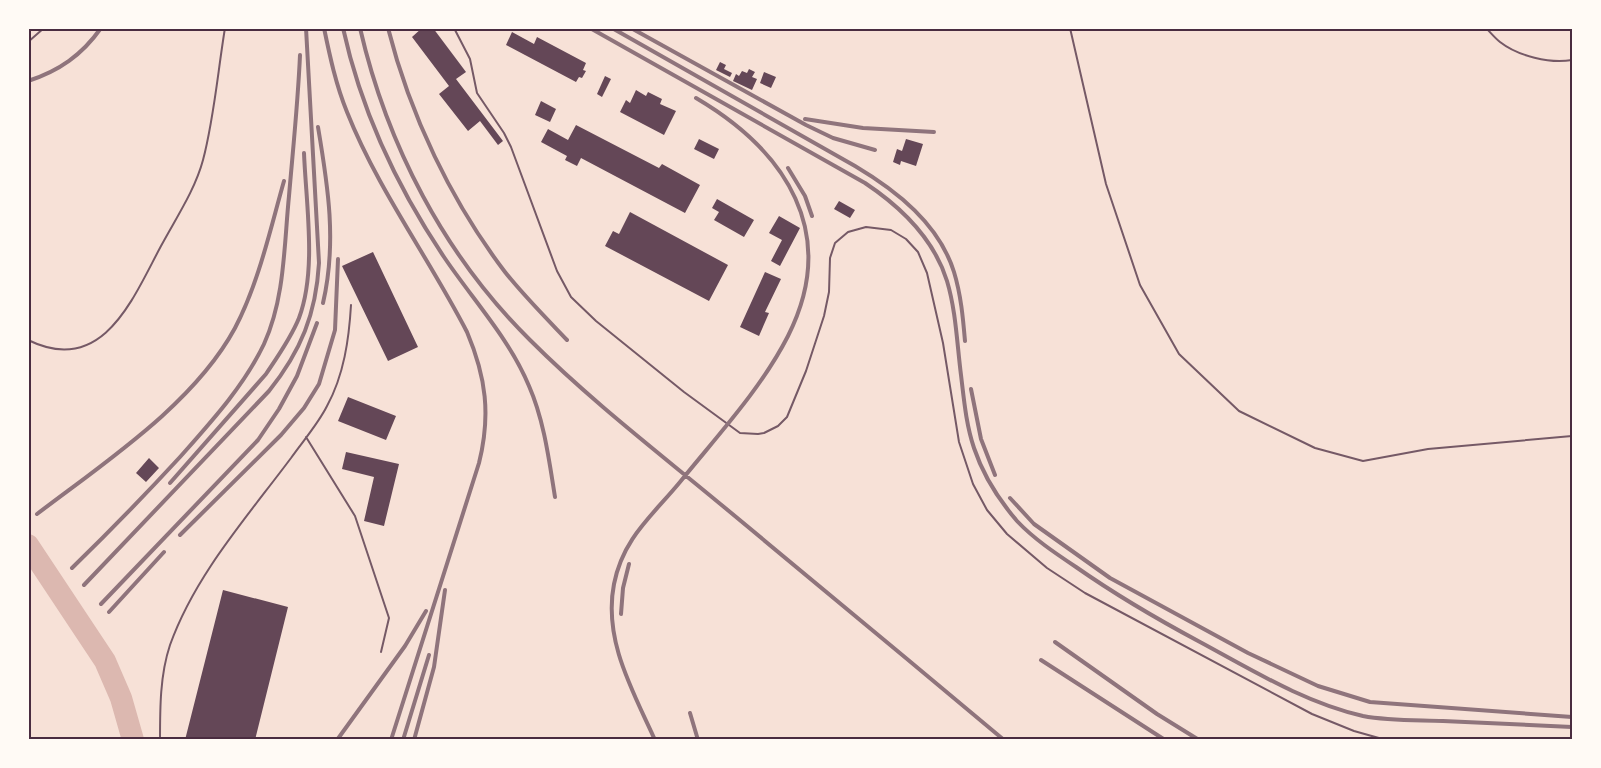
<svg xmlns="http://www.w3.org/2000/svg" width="1601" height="768" font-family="'Noto Serif',serif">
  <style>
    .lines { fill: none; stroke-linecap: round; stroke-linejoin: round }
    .river { stroke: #dcb8b0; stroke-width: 22 }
    .building { fill: #644757 }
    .service { stroke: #755966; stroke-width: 2 }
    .rail { stroke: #8f747c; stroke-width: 4 }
    .neatline { fill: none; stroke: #4a2c40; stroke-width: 2 }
  </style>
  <rect width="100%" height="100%" fill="#f7e1d7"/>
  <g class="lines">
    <path class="river" d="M28 545 105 661 121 698 133 740"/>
  </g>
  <path class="building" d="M422 28H433L466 72 456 79 503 141 498 145 480 121 468 131 439 94 449 86 412 37Z
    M512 32 534 44 537 37 586 63 583 70 586 71 582 78 579 77 576 82 506 45Z
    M720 62 726 65 724 69 732 73 730 77 716 70Z
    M749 69 755 72 752 77 757 79 752 90 733 81 736 74 739 76 742 71 747 73Z
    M764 72 776 77 771 88 760 83Z
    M605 76 611 79 602 97 597 94Z
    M636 90 646 96 648 92 662 99 660 104 676 111 664 135 620 112 626 100 630 103Z
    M541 101 556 109 550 122 535 115Z
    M576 125 659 168 662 164 700 185 685 213 581 158 577 166 565 160 567 156 541 142 548 129 568 140Z
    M699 139 719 149 714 159 694 149Z
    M906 139 923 144 916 166 901 161 900 165 893 162 897 149 902 151Z
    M717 199 754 220 744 237 714 220 719 212 712 208Z
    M839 201 855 210 850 218 834 209Z
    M630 212 728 265 709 301 605 246 613 231 619 234Z
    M779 216 800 228 780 266 771 261 782 240 769 233Z
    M373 252 418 347 388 361 342 266Z
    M765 272 781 279 765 312 769 313 759 336 740 327Z
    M348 397 396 416 386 440 338 421Z
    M346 452 399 464 384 526 364 521 374 477 342 469Z
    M149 458 159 468 146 482 136 473Z
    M223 590 288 607 255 740H185Z"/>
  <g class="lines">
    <path class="service" d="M454 28 470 59 477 93 504 133 511 147 557 271 571 297 596 321 684 392 740 433 758 434 764 433 778 426 787 417 806 371 824 316 829 292 830 258 835 243 848 232 866 227 891 230 906 239 918 252 927 273 943 343 959 442 973 484 987 510 1007 534 1047 568 1085 593 1312 714 1354 731 1386 740
      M1070 28 1106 184 1140 285 1179 354 1239 411 1315 448 1363 461 1428 449 1572 436
      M1486 28C1491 33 1495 38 1500 42 1518 56 1550 64 1572 60
      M28 42 44 28
      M28 340C103 377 133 298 161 246 176 218 195 190 203 160 214 119 218 70 225 28
      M306 437 355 516 389 618 381 652
      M160 740C160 708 160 675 170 645 195 575 247 517 291 458 303 441 318 424 327 406 344 375 349 339 351 305"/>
    <path class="rail" d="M324 28C330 57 336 85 347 112 378 190 429 258 467 332 486 377 491 415 479 463L391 740
      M343 28C361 110 397 187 444 257 473 300 509 338 529 386 544 420 549 460 555 497
      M360 28C387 145 444 255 530 340 590 400 659 453 724 507 817 584 911 662 1004 740
      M388 28C410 115 451 201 505 272 524 296 546 318 567 340
      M590 28 865 183C901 207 934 239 947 281 956 311 957 344 961 375 964 400 966 424 974 448 983 475 999 500 1017 521 1034 539 1055 553 1076 567 1116 595 1157 619 1200 642 1252 670 1305 703 1363 716 1389 721 1416 720 1443 721 1486 723 1529 725 1572 727
      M612 28 855 166C897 191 939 224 954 272 961 295 963 318 965 341
      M631 28 806 125 833 138 875 150
      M28 81C59 71 82 55 101 28
      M805 119 863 128 934 132
      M318 127C328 186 337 243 323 303
      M788 168 805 196 812 216
      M971 389 981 439 995 475
      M170 483 266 374C278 356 291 338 299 318 317 270 306 204 304 153
      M1010 498 1034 524 1110 578 1248 653 1318 686 1370 702 1572 717
      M37 514C105 462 194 404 235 328 259 282 270 230 284 181
      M180 535 281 435 304 408 319 384 335 330 338 259
      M72 568C109 532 145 495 180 457 211 422 244 386 264 344 285 298 284 245 289 196 293 149 298 102 300 55
      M84 585 269 391C301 351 316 314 319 263L306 28
      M101 604 258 440 279 409 297 376 317 323
      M109 612 164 552
      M621 614 623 588 629 564
      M1055 642 1157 714 1199 740
      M1041 660 1165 740
      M690 713 698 740
      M337 740 405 646 426 611
      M403 740 429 655
      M414 740 434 667 445 590
      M655 740C633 691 603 640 614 584 623 538 652 516 680 482 717 436 761 389 788 336 840 233 786 151 696 98"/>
  </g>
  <rect width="1601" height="768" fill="none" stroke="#fffaf5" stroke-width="60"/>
  <rect x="30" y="30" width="1541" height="708" class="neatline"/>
</svg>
